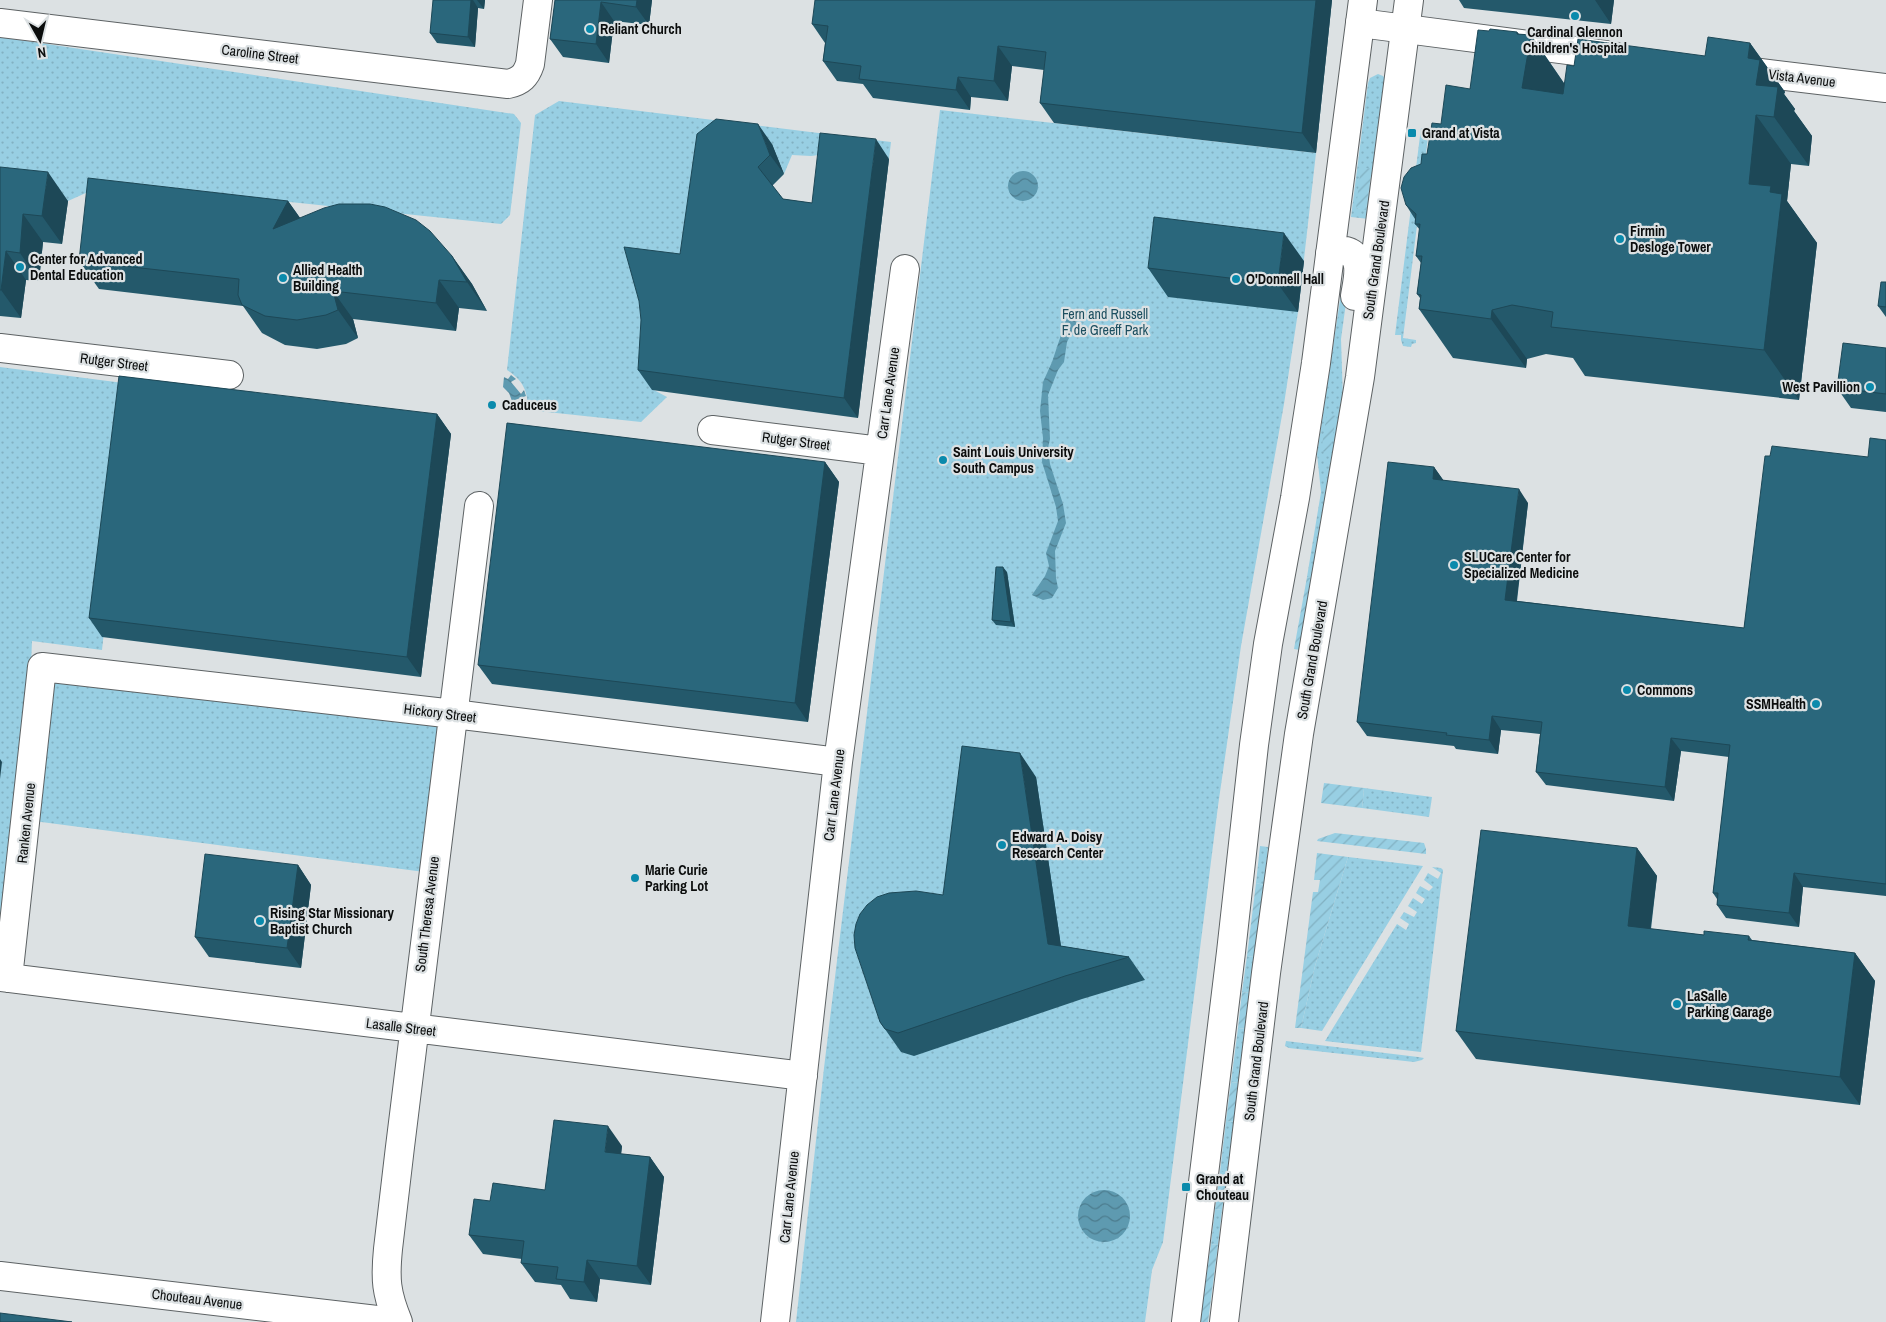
<svg xmlns="http://www.w3.org/2000/svg" width="1886" height="1322" font-family="'Archivo Narrow',sans-serif">
  <style>
    .grass { fill: url(#grass-dots) }
    .garden { fill: url(#garden-furrows) }
    .water { fill: url(#water-waves) }
    .lines { fill: none; stroke-linecap: round; stroke-linejoin: round }
    .minor-casing { stroke: #5d6264; stroke-width: 30 }
    .major-casing { stroke: #5d6264; stroke-width: 30 }
    .minor { stroke: #fff; stroke-width: 28 }
    .major { stroke: #fff; stroke-width: 28 }
    .wall { fill: #24596b }
    .shaded-wall { fill: #1d4857 }
    .building { fill: #2a677c; stroke: #1d4857 }
    .poi-dot { fill: #0a8aac; stroke: #dce1e3; stroke-width: 2 }
    .labels { text-anchor: middle; stroke-width: 4.5; stroke-linejoin: round; paint-order: stroke }
    .poi-label { font-size: 14px; font-weight: bold; fill: #0b0d0d; stroke: #dce1e3; text-anchor: start }
    .street-label { font-size: 14px; fill: #0b0d0d; stroke: #dce1e3 }
    .park-label { font-size: 14px; fill: #1c4f60; stroke: #dce1e3 }
  </style>
  <defs>
    <pattern id="grass-dots" width="8" height="8" patternUnits="userSpaceOnUse" patternTransform="scale(1.25)"><rect width="8" height="8" fill="#98cfe3"/><path d="M2 2h.1M6 6h.1" fill="none" stroke="#82b1c2" stroke-width="1.8" stroke-linecap="round"/></pattern>
    <pattern id="garden-furrows" width="10" height="10" patternUnits="userSpaceOnUse" patternTransform="scale(1.25)"><rect width="10" height="10" fill="#98cfe3"/><path d="M-1 1l2-2M0 10L10 0M9 11l2-2" fill="none" stroke="#82b1c2"/></pattern>
    <pattern id="water-waves" width="16" height="10" patternUnits="userSpaceOnUse" patternTransform="scale(1.25)"><rect width="16" height="10" fill="#5e9ab0"/><path d="M0 5q4-4 8 0t8 0" fill="none" stroke="#4c7c8e"/></pattern>
  </defs>
  <rect width="100%" height="100%" fill="#dce1e3"/>
  <path class="grass" d="M0 37 514 114 521 123 510 215 501 224 108 183 68 201 0 193Z
    M1378 74 1383 76 1386 80 1374 172 1371 175V169L1356 208 1366 209 1370 182 1373 187 1369 219 1351 217 1368 83 1370 78Z
    M559 101 891 142 889 159 834 153 811 156 792 155 784 174 772 144 652 389 667 397 641 422 528 410C528 391 523 380 507 370L535 115Z
    M940 110 1316 153 1298 312 1284 404 1241 646 1218 806 1163 1242 1152 1270 1145 1322H796L824 1068Z
    M1421 128 1429 129 1403 338 1416 340V343L1412 344 1411 347 1403 346 1401 340V335H1395Z
    M1343 280 1349 281 1341 339 1343 401 1313 578 1307 577 1321 492 1317 454Z
    M0 367 131 384 102 650 32 641 30 690 0 953Z
    M42 667 454 714 432 873 26 820Z
    M1364 788 1432 797 1429 817 1362 808Z
    M1260 846 1268 847 1264 885 1256 883Z
    M1348 857 1423 866 1322 1031 1301 1028 1315 966Z
    M1432 867 1441 868 1443 870 1421 1052 1325 1041 1397 924 1406 930 1409 924 1400 918 1404 912 1414 917 1417 912 1408 906 1413 898 1422 904 1425 899 1416 893 1420 886 1429 891 1433 887 1424 880 1428 873 1438 879 1441 873Z
    M1247 956 1254 957 1250 993 1242 992Z
    M1238 1028 1246 1029 1239 1083 1231 1082Z
    M1286 1041 1418 1057 1424 1058 1422 1060 1414 1062 1289 1048 1285 1046Z
    M1226 1121 1234 1122 1228 1172H1220Z
    M1215 1209 1222 1210 1218 1245 1211 1244Z"/>
  <path class="garden" d="M1361 167 1372 169 1366 210 1356 208Z
    M1327 414 1336 416 1330 453 1321 451Z
    M1307 577 1313 578 1300 650 1294 649Z
    M1324 783 1364 788 1362 808 1321 803Z
    M1335 833 1424 843 1426 849V854L1317 841 1318 839Z
    M1317 853 1348 857 1315 966 1301 1028H1295L1313 892H1318L1320 880H1314Z
    M1256 883 1264 885 1254 957 1247 956Z
    M1242 992 1250 993 1246 1029 1238 1028Z
    M1231 1082 1239 1083 1234 1122 1226 1121Z
    M1220 1172H1228L1222 1210 1215 1209Z
    M1211 1244 1218 1245 1208 1322H1200Z"/>
  <path class="water" d="M1008 186a15 15 0 1 1 30 0a15 15 0 1 1-30 0Z
    M1068 314 1077 322 1067 342 1064 362 1058 370 1048 395 1050 439 1048 448 1050 464 1063 504 1066 523 1055 551 1056 578 1058 588 1052 598 1043 600 1032 595 1045 576 1049 566 1046 553 1058 521 1056 507 1042 462 1043 438 1040 411 1043 382 1052 362Z
    M511 375 516 379 511 382 521 394 524 390 526 396 512 401 509 393 503 387 504 377 508 379Z
    M1078 1216a26 26 0 1 1 52 0a26 26 0 1 1-52 0Z"/>
  <g class="lines">
    <g class="minor-casing">
      <path id="minor" d="M0 23 508 84C521 81 526 76 530 64L538 0
        M1360 23 1614 56
        M1736 70 1886 88
        M0 348 229 375
        M712 430 880 451
        M0 977 803 1076
        M8 978 42 667 454 714 838 762
        M398 1322C386 1293 385 1279 388 1249 417 1001 447 753 479 506
        M775 1322 838 762 905 269"/>
    </g>
    <g class="major-casing">
      <path id="major" d="M1330 253C1335 250 1340 250 1346 251 1365 256 1357 282 1355 296
        M0 1276 394 1322
        M1186 1322 1231 952 1254 745 1268 644 1295 498 1316 363 1363 0
        M1224 1322 1266 973 1299 734 1360 377 1409 0"/>
    </g>
    <use href="#minor" class="minor"/>
    <use href="#major" class="major"/>
  </g>
  <path class="wall" d="M437 0H485L484 9 478 8 475 47 437 43 430 33Z
    M555 0H652L649 25 614 21 609 63 563 57 550 39Z
    M1332 0 1316 153 1054 123 1040 103 1044 70 1012 66 1008 101 971 97 970 110 873 98 863 84 837 81 823 61 825 43 812 24Z
    M1459 0H1614L1611 24 1464 8Z
    M1489 31 1517 32 1519 34 1531 35 1564 83 1574 66 1705 56 1750 43 1785 92 1784 94 1795 109 1794 111 1812 136 1809 166 1791 164 1787 201 1817 243 1799 400 1585 376 1573 358 1546 354 1527 359 1526 368 1453 358 1419 309 1420 298 1417 294 1421 263 1416 256 1420 230 1415 224V219L1406 205 1421 164 1427 154 1441 124 1470 89Z
    M772 144 784 174 772 186 783 199 812 203 889 159 858 418 652 390 638 370 680 254Z
    M0 167 68 201 62 244 43 242 39 281 26 280 21 318 0 316Z
    M288 201 300 218 452 256 472 284 487 311 459 308 456 331 353 319 358 338 346 344 317 349 285 345 262 333 243 306 99 289 79 261Z
    M1304 261 1298 312 1168 297 1148 268Z
    M1886 282V317L1878 306Z
    M1886 348V412L1851 408 1837 388Z
    M437 414 451 434 421 677 102 637 89 618Z
    M1886 440V896L1803 887 1799 927 1726 918 1717 905V899L1713 893 1729 757 1681 751 1674 801 1546 785 1536 772 1540 734 1501 730 1498 754 1456 749 1454 746 1367 736 1357 722 1434 467 1443 480 1528 503 1517 601 1744 628 1770 456 1868 457Z
    M825 462 839 482 808 722 492 684 478 665Z
    M1007 572 1015 627 996 625 992 620Z
    M1036 777 1061 946 1129 957 1145 980 1082 999 914 1056 901 1052 880 1022 943 895Z
    M1637 848 1657 876 1651 929 1704 935 1749 936 1752 940 1855 953 1875 981 1860 1105 1476 1059 1456 1031Z
    M298 865 311 885 301 968 209 957 195 937Z
    M622 1146 621 1154 650 1157 664 1177 651 1285 600 1279 597 1302 570 1299 561 1285 535 1282 521 1263 522 1259 483 1254 469 1235 490 1201 545 1190Z"/>
  <path class="shaded-wall" d="M471 0H473L478 8 475 47 468 37Z
    M477 0H485L484 9Z
    M637 0H652L649 25 636 7Z
    M1316 0H1332L1316 153 1302 133Z
    M1595 0H1614L1611 24Z
    M601 2 614 21 609 63 596 44Z
    M1517 32 1529 48 1531 35 1565 85 1556 137 1522 88Z
    M1750 43 1785 92 1784 94 1795 109 1794 111 1812 136 1809 166 1774 117 1756 85 1748 58Z
    M998 46 1012 66 1008 101 994 81Z
    M958 77 971 97 970 110 956 90Z
    M1756 115 1791 164 1787 201 1817 243 1799 400 1764 350 1749 184Z
    M758 124 772 144 784 174 770 155Z
    M876 139 889 159 858 418 844 398Z
    M48 172 68 201 62 244 42 216Z
    M288 201 308 229H273Z
    M23 214 43 242 39 281 20 253Z
    M1284 233 1304 261 1298 312 1278 284Z
    M6 251 26 280 21 318 1 290Z
    M452 256 472 284 487 311 467 282Z
    M439 280 459 308 456 331 436 303Z
    M333 291 353 319 358 338 338 310Z
    M1492 310 1527 359 1526 368 1491 319Z
    M437 414 451 434 421 677 407 657Z
    M825 462 839 482 808 722 795 703Z
    M1434 467 1444 481 1433 479Z
    M1519 489 1528 503 1515 613 1505 600Z
    M1003 567 1007 572 1015 627 1011 622Z
    M1492 716 1501 730 1498 754 1489 740Z
    M1671 738 1681 751 1674 801 1665 787Z
    M1020 753 1036 777 1064 967 1048 944Z
    M0 759 2 762 0 779Z
    M1637 848 1657 876 1647 954 1628 926Z
    M298 865 311 885 301 968 287 948Z
    M1794 873 1803 887 1799 927 1789 913Z
    M1855 953 1875 981 1860 1105 1840 1077Z
    M608 1126 622 1146 619 1172 605 1152Z
    M650 1157 664 1177 651 1285 637 1266Z
    M587 1260 600 1279 597 1302 584 1282Z"/>
  <path class="building" d="M433 0H471L468 37 430 33Z
    M555 0H637L636 7 601 2 596 44 550 39Z
    M815 0H1316L1302 133 1040 103 1046 52 998 46 994 81 958 77 956 90 859 79 861 66 823 61 828 26 812 24Z
    M1490 29 1517 32V34L1531 35 1522 88 1563 94 1567 65 1574 66 1578 39 1705 56 1708 37 1750 43 1748 58 1760 60 1756 85 1778 87 1774 117 1756 115 1749 184 1771 186 1770 192 1782 194 1764 350 1551 327 1553 312 1512 305 1492 310 1491 319 1419 309 1421 295 1417 294 1422 256H1416L1420 224H1415L1416 214 1406 205 1401 188 1404 177 1411 168 1421 164 1422 154H1427L1432 123 1441 124 1446 85 1470 89 1478 30 1489 31Z
    M716 119 758 124 770 155 758 167 783 199 812 203 820 133 876 139 844 398 638 370 641 320 639 301 624 247 680 254 697 134Z
    M0 167 48 172 42 216 23 214 20 253 6 251 1 290H0Z
    M88 178 288 201 273 229 324 208 339 204H370L385 207 416 220 430 231 452 256 467 282 439 280 436 303 333 291 338 310 326 315 297 320 265 316 242 305 238 295 239 279 79 261Z
    M1154 217 1284 233 1278 284 1148 268Z
    M1881 282H1886V307L1878 306Z
    M1843 343 1886 348V394L1837 388Z
    M119 376 437 414 407 657 89 618Z
    M507 423 825 462 795 703 478 665Z
    M1870 438 1886 440V884L1794 873 1789 913 1717 905 1718 893H1713L1730 745 1671 738 1665 787 1536 772 1542 722 1492 716 1489 740 1446 735 1447 733 1357 722 1388 462 1434 467 1433 479 1519 489 1505 600 1744 628 1765 456H1770L1772 446 1868 457Z
    M996 567H1003L1011 622 992 620Z
    M962 746 1020 753 1048 944 1129 957 1065 976 898 1033 885 1029 880 1022 855 948 854 935 856 924 860 914 867 905 877 897 889 893 916 891 943 895Z
    M1481 830 1637 848 1628 926 1704 935V931L1749 936 1748 940 1855 953 1840 1077 1456 1031Z
    M205 854 298 865 287 948 195 937Z
    M554 1120 608 1126 605 1152 650 1157 637 1266 587 1260 584 1282 556 1279 558 1267 521 1263 524 1241 469 1235 474 1199 490 1201 493 1183 545 1190Z
    M0 1313 72 1322H0Z"/>
  <g class="poi-dot">
    <circle cx="1575" cy="16" r="5"/>
    <circle cx="590" cy="29" r="5"/>
    <rect x="1407" y="128" width="10" height="10" rx="2.5"/>
    <circle cx="1620" cy="239" r="5"/>
    <circle cx="20" cy="267" r="5"/>
    <circle cx="283" cy="278" r="5"/>
    <circle cx="1236" cy="279" r="5"/>
    <circle cx="1870" cy="387" r="5"/>
    <circle cx="492" cy="405" r="5"/>
    <circle cx="943" cy="460" r="5"/>
    <circle cx="1454" cy="565" r="5"/>
    <circle cx="1627" cy="690" r="5"/>
    <circle cx="1816" cy="704" r="5"/>
    <circle cx="1002" cy="845" r="5"/>
    <circle cx="635" cy="878" r="5"/>
    <circle cx="260" cy="921" r="5"/>
    <circle cx="1677" cy="1004" r="5"/>
    <rect x="1181" y="1182" width="10" height="10" rx="2.5"/>
  </g>
  <g class="labels">
    <g class="poi-label">
      <text x="600" y="34">Reliant Church</text>
      <text x="1575" y="37" text-anchor="middle">Cardinal Glennon<tspan x="1575" dy="16">Children's Hospital</tspan></text>
      <text x="1422" y="138">Grand at Vista</text>
      <text x="1630" y="236">Firmin<tspan x="1630" dy="16">Desloge Tower</tspan></text>
      <text x="30" y="264">Center for Advanced<tspan x="30" dy="16">Dental Education</tspan></text>
      <text x="293" y="275">Allied Health<tspan x="293" dy="16">Building</tspan></text>
      <text x="1246" y="284">O'Donnell Hall</text>
      <text x="1860" y="392" text-anchor="end">West Pavillion</text>
      <text x="502" y="410">Caduceus</text>
      <text x="953" y="457">Saint Louis University<tspan x="953" dy="16">South Campus</tspan></text>
      <text x="1464" y="562">SLUCare Center for<tspan x="1464" dy="16">Specialized Medicine</tspan></text>
      <text x="1637" y="695">Commons</text>
      <text x="1806" y="709" text-anchor="end">SSMHealth</text>
      <text x="1012" y="842">Edward A. Doisy<tspan x="1012" dy="16">Research Center</tspan></text>
      <text x="645" y="875">Marie Curie<tspan x="645" dy="16">Parking Lot</tspan></text>
      <text x="270" y="918">Rising Star Missionary<tspan x="270" dy="16">Baptist Church</tspan></text>
      <text x="1687" y="1001">LaSalle<tspan x="1687" dy="16">Parking Garage</tspan></text>
      <text x="1196" y="1184">Grand at<tspan x="1196" dy="16">Chouteau</tspan></text>
    </g>
    <g class="street-label">
      <text transform="translate(260 54) rotate(7)" y="5">Caroline Street</text>
      <text transform="translate(1802 78) rotate(7)" y="5">Vista Avenue</text>
      <text transform="translate(1376 260) rotate(-82)" y="5">South Grand Boulevard</text>
      <text transform="translate(114 362) rotate(7)" y="5">Rutger Street</text>
      <text transform="translate(888 393) rotate(-82)" y="5">Carr Lane Avenue</text>
      <text transform="translate(796 441) rotate(7)" y="5">Rutger Street</text>
      <text transform="translate(1312 660) rotate(-80)" y="5">South Grand Boulevard</text>
      <text transform="translate(440 713) rotate(7)" y="5">Hickory Street</text>
      <text transform="translate(834 795) rotate(-83)" y="5">Carr Lane Avenue</text>
      <text transform="translate(26 823) rotate(-84)" y="5">Ranken Avenue</text>
      <text transform="translate(427 914) rotate(-83)" y="5">South Theresa Avenue</text>
      <text transform="translate(401 1027) rotate(7)" y="5">Lasalle Street</text>
      <text transform="translate(1256 1061) rotate(-83)" y="5">South Grand Boulevard</text>
      <text transform="translate(789 1197) rotate(-84)" y="5">Carr Lane Avenue</text>
      <text transform="translate(197 1299) rotate(7)" y="5">Chouteau Avenue</text>
    </g>
    <g class="park-label">
      <text x="1105" y="319">Fern and Russell<tspan x="1105" dy="16">F. de Greeff Park</tspan></text>
    </g>
  </g>
  <g transform="translate(40 40) rotate(172)" stroke="#dce1e3" stroke-width="4" paint-order="stroke">
  <path d="M0-4L9 19L0 12L-9 19Z" fill="#0b0d0d"/>
  <text y="-8" font-size="14" font-weight="bold" text-anchor="middle" fill="#0b0d0d">N</text>
  </g>
</svg>
